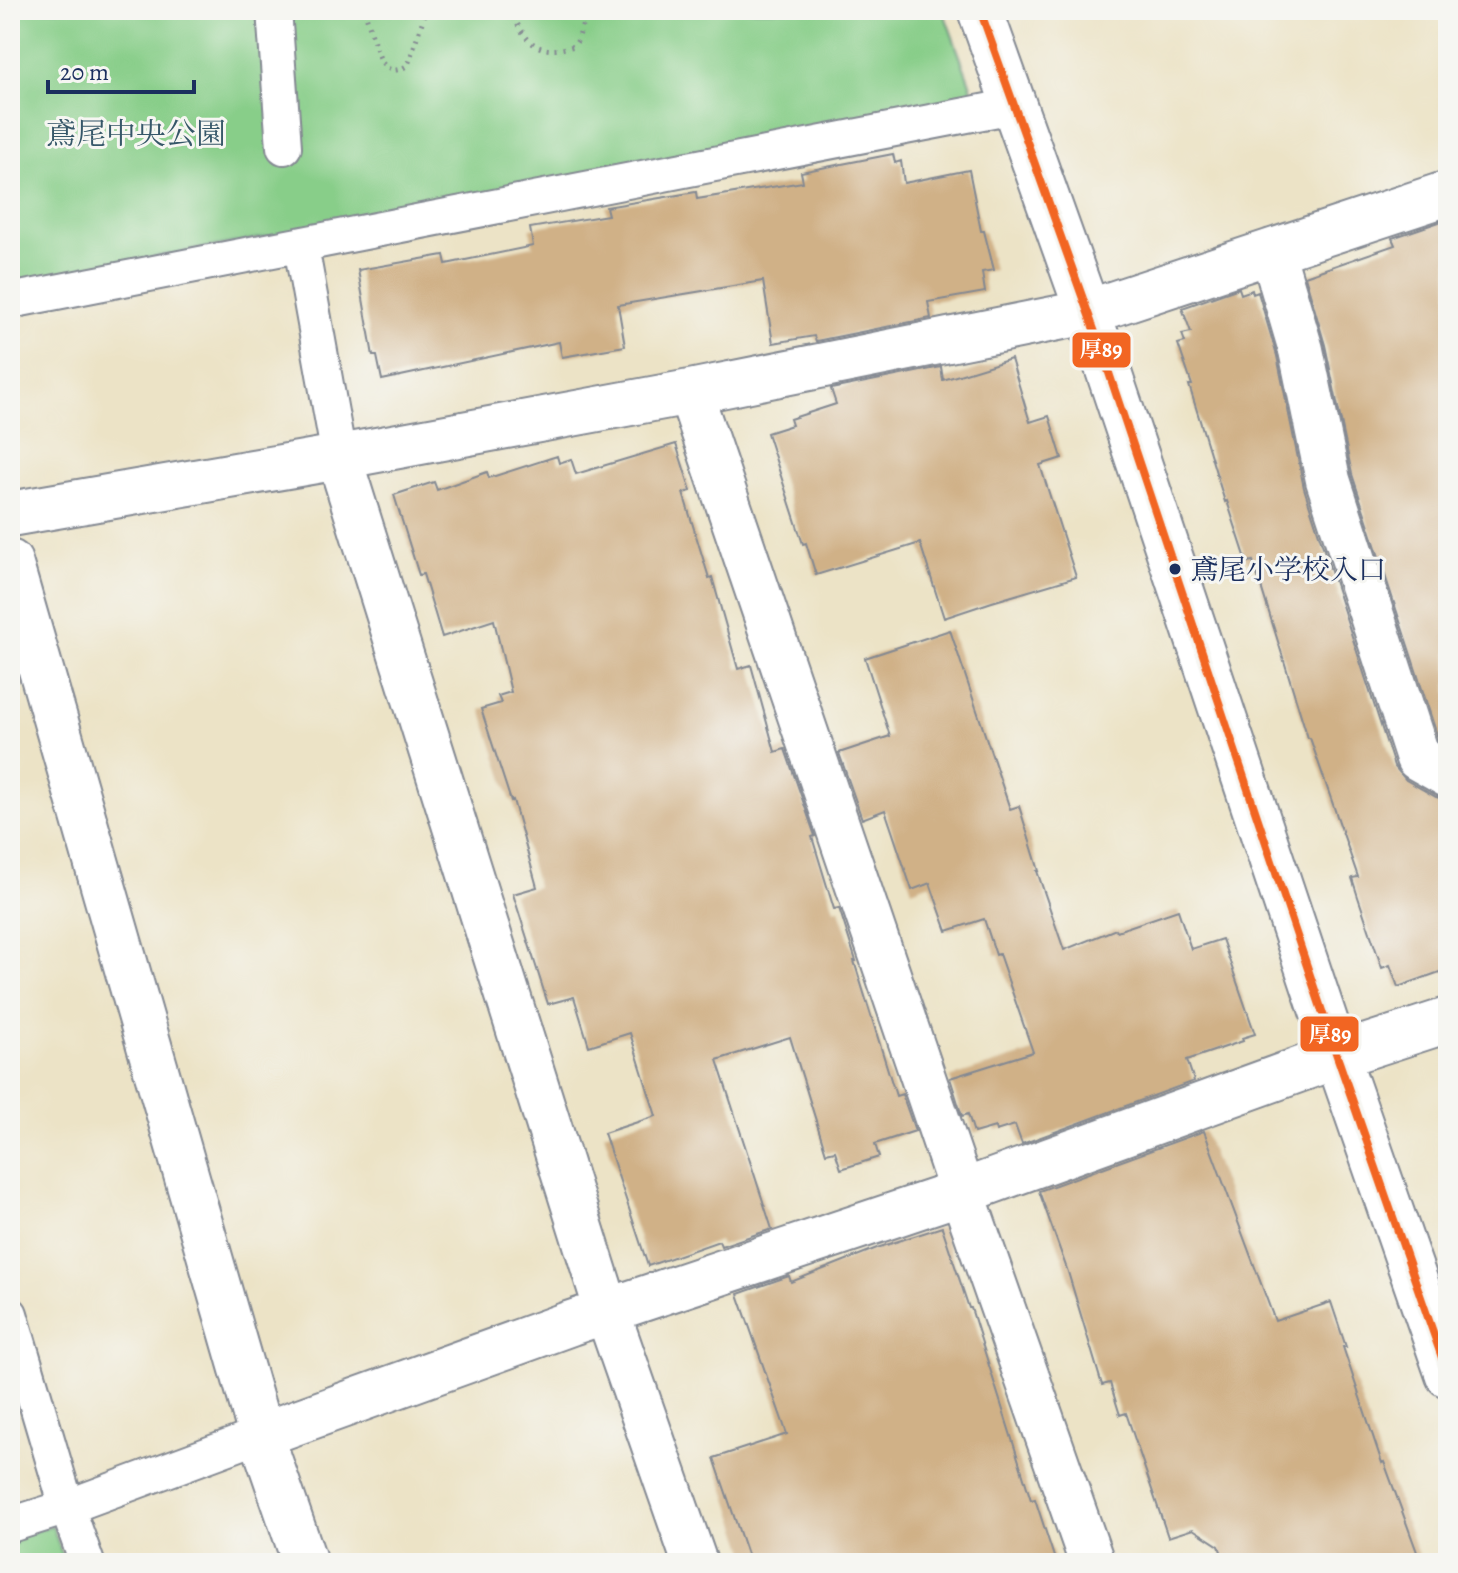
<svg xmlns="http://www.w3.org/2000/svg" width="1458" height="1573" font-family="Alegreya,'Noto Serif JP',serif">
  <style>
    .green { fill: #88ce89; stroke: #527e74; stroke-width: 2 }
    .building { fill: #d0b187 }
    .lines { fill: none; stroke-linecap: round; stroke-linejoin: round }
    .pedestrian-casing { stroke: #848992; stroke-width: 38 }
    .minor-casing { stroke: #848992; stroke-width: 48 }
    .tertiary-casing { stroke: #848992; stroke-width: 48 }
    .path { stroke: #848992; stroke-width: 5; stroke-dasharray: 2 6; stroke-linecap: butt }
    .pedestrian { stroke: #fff; stroke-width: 34 }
    .minor { stroke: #fff; stroke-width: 44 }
    .tertiary { stroke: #fff; stroke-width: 44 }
    .bus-1-casing { stroke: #f6f6f2; stroke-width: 14 }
    .bus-1 { stroke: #f26522; stroke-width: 8 }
    .bus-dot { fill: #1b2f5e; stroke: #f6f6f2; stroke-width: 3 }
    .labels { text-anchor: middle; stroke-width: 6; stroke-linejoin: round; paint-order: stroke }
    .bus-label { font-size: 28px; fill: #1b2f5e; stroke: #f6f6f2; text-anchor: start }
    .park-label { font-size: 30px; fill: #365769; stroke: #f6f6f2 }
    .line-badge { stroke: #f6f6f2; stroke-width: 3 }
    .badge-label { font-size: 22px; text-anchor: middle; font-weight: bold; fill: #fff }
  </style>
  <rect width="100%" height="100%" fill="#f6f6f2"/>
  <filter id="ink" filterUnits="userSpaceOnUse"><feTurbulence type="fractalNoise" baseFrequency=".0125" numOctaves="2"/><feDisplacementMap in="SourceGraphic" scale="16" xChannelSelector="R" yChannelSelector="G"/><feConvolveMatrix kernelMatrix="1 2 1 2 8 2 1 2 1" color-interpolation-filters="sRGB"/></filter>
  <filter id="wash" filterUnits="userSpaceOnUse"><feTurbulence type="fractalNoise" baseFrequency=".006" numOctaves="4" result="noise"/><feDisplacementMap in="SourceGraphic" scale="32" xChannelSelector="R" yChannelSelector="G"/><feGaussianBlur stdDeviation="1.8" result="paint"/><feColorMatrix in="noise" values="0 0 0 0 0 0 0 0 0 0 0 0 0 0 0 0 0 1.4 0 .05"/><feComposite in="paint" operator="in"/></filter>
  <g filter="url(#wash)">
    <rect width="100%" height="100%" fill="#ece3c6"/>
    <path class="green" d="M10 10H943L976 100 267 237 10 283Z
      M52 1525 65 1563H10V1540Z"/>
    <g id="blocks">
      <path class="building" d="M893 154 895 163 901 161 904 183 969 170 981 231H984L994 270 982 272 985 292 928 302 931 318 816 341 814 336 773 343 763 281 618 305 625 346 562 357 559 342 382 380 377 356H373L358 270 444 255 446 264 533 246 530 228 608 215 606 207 696 192 697 199 803 182 801 172Z
        M1448 219V746L1439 741 1352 474 1325 345 1305 276 1395 245 1392 238Z
        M1239 288 1241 294 1252 290 1253 294 1258 292 1277 356 1304 488 1394 766 1406 780 1436 797 1448 800V969L1398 987 1390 965 1382 968 1358 897 1352 878 1358 877 1310 738H1308L1253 561 1247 562 1227 501 1225 502 1189 385H1192L1178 344 1185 342 1182 334 1191 332 1182 308Z
        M1011 359 1030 422 1049 416 1062 458 1040 465 1076 577 992 602 944 618 920 543 816 575 806 543 803 544 767 433 792 425 790 419 836 404 831 389 941 367 943 380Z
        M676 444 691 491 683 493 709 578 712 577 738 669 751 665 775 752 785 749 815 836 812 837 834 909 839 908 856 961H854L896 1096 902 1094 915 1131 875 1144 879 1157 841 1169 835 1151 826 1153 790 1037 717 1060 772 1229 721 1246 719 1241 648 1266 604 1133 656 1116 630 1033 589 1046 574 997 548 1004 513 894 537 887 513 800 511 801 481 709 501 703 498 696 511 692 494 620 442 637 423 574 419 575 394 495 434 482 437 490 487 472 489 478 557 456 559 463 571 459 576 474Z
        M950 630 1010 809 1019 806 1039 871H1037L1064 950 1116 929 1117 931 1178 910 1191 949 1222 939 1255 1034 1242 1038 1243 1041 1187 1060 1194 1081 1022 1144 1015 1125 996 1131 995 1127 974 1133 968 1114 962 1116 950 1078 1033 1052 999 954 996 955 984 919 947 931 930 883 912 890 885 810 862 819 839 753 890 736 865 658Z
        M1204 1131 1275 1321 1331 1302 1346 1347H1343L1382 1463 1384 1462 1421 1563H1225L1219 1546 1193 1529 1168 1537 1126 1413 1120 1415 1110 1383 1102 1385 1068 1272 1039 1191Z
        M942 1227 969 1308H971L1031 1500 1035 1499 1056 1563H750L714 1458 787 1434 738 1294 789 1276 791 1282 877 1248Z"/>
    </g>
  </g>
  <g filter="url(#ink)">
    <use href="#blocks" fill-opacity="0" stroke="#848992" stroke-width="2"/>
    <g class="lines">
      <g class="pedestrian-casing">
        <path id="pedestrian" d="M274 10 284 147
          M301 246 339 457
          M10 301 1013 106
          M10 1314 67 1507 87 1563
          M10 1525 67 1507 261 1435"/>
      </g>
      <g class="minor-casing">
        <path id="minor" d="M1272 251 1301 350 1328 480 1418 758 1448 775
          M690 392 962 1192 1092 1563
          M339 457 607 1311 695 1563
          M10 514 339 457 690 392 1088 312 1448 193
          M10 562 261 1435 305 1563
          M261 1435 571 1323 962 1192 1337 1056 1448 1020"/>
      </g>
      <g class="tertiary-casing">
        <path id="tertiary" d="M980 10 1102 352 1337 1056 1448 1375"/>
      </g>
      <path class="path" d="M364 10C368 21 371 31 374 42 380 59 385 80 408 65L426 10
        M510 10C526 42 536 57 574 46L578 40 587 10"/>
      <use href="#pedestrian" class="pedestrian"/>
      <use href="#minor" class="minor"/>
      <use href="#tertiary" class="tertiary"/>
      <g class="bus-1-casing">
        <path id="bus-1" d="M980 10 1102 352 1337 1056 1448 1375"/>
      </g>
      <use href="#bus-1" class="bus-1"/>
    </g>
  </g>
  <circle class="bus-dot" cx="1175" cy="569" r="7"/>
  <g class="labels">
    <g class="bus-label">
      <text x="1190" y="579">鳶尾小学校入口</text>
    </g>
    <g class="park-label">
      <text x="136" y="144">鳶尾中央公園</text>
    </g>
  </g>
  <g class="line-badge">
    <rect x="1071" y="331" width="61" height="38" rx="8" fill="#f26522"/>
    <rect x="1299" y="1015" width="61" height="38" rx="8" fill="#f26522"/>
  </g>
  <g class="badge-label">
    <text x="1101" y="357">厚89</text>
    <text x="1330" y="1042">厚89</text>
  </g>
  <rect width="1458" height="1573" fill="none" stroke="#f6f6f2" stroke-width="40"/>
  <path d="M48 80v12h146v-12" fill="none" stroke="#1b2f5e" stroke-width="4"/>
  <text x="60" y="80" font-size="24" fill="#1b2f5e" stroke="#f6f6f2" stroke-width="6" paint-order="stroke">20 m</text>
</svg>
